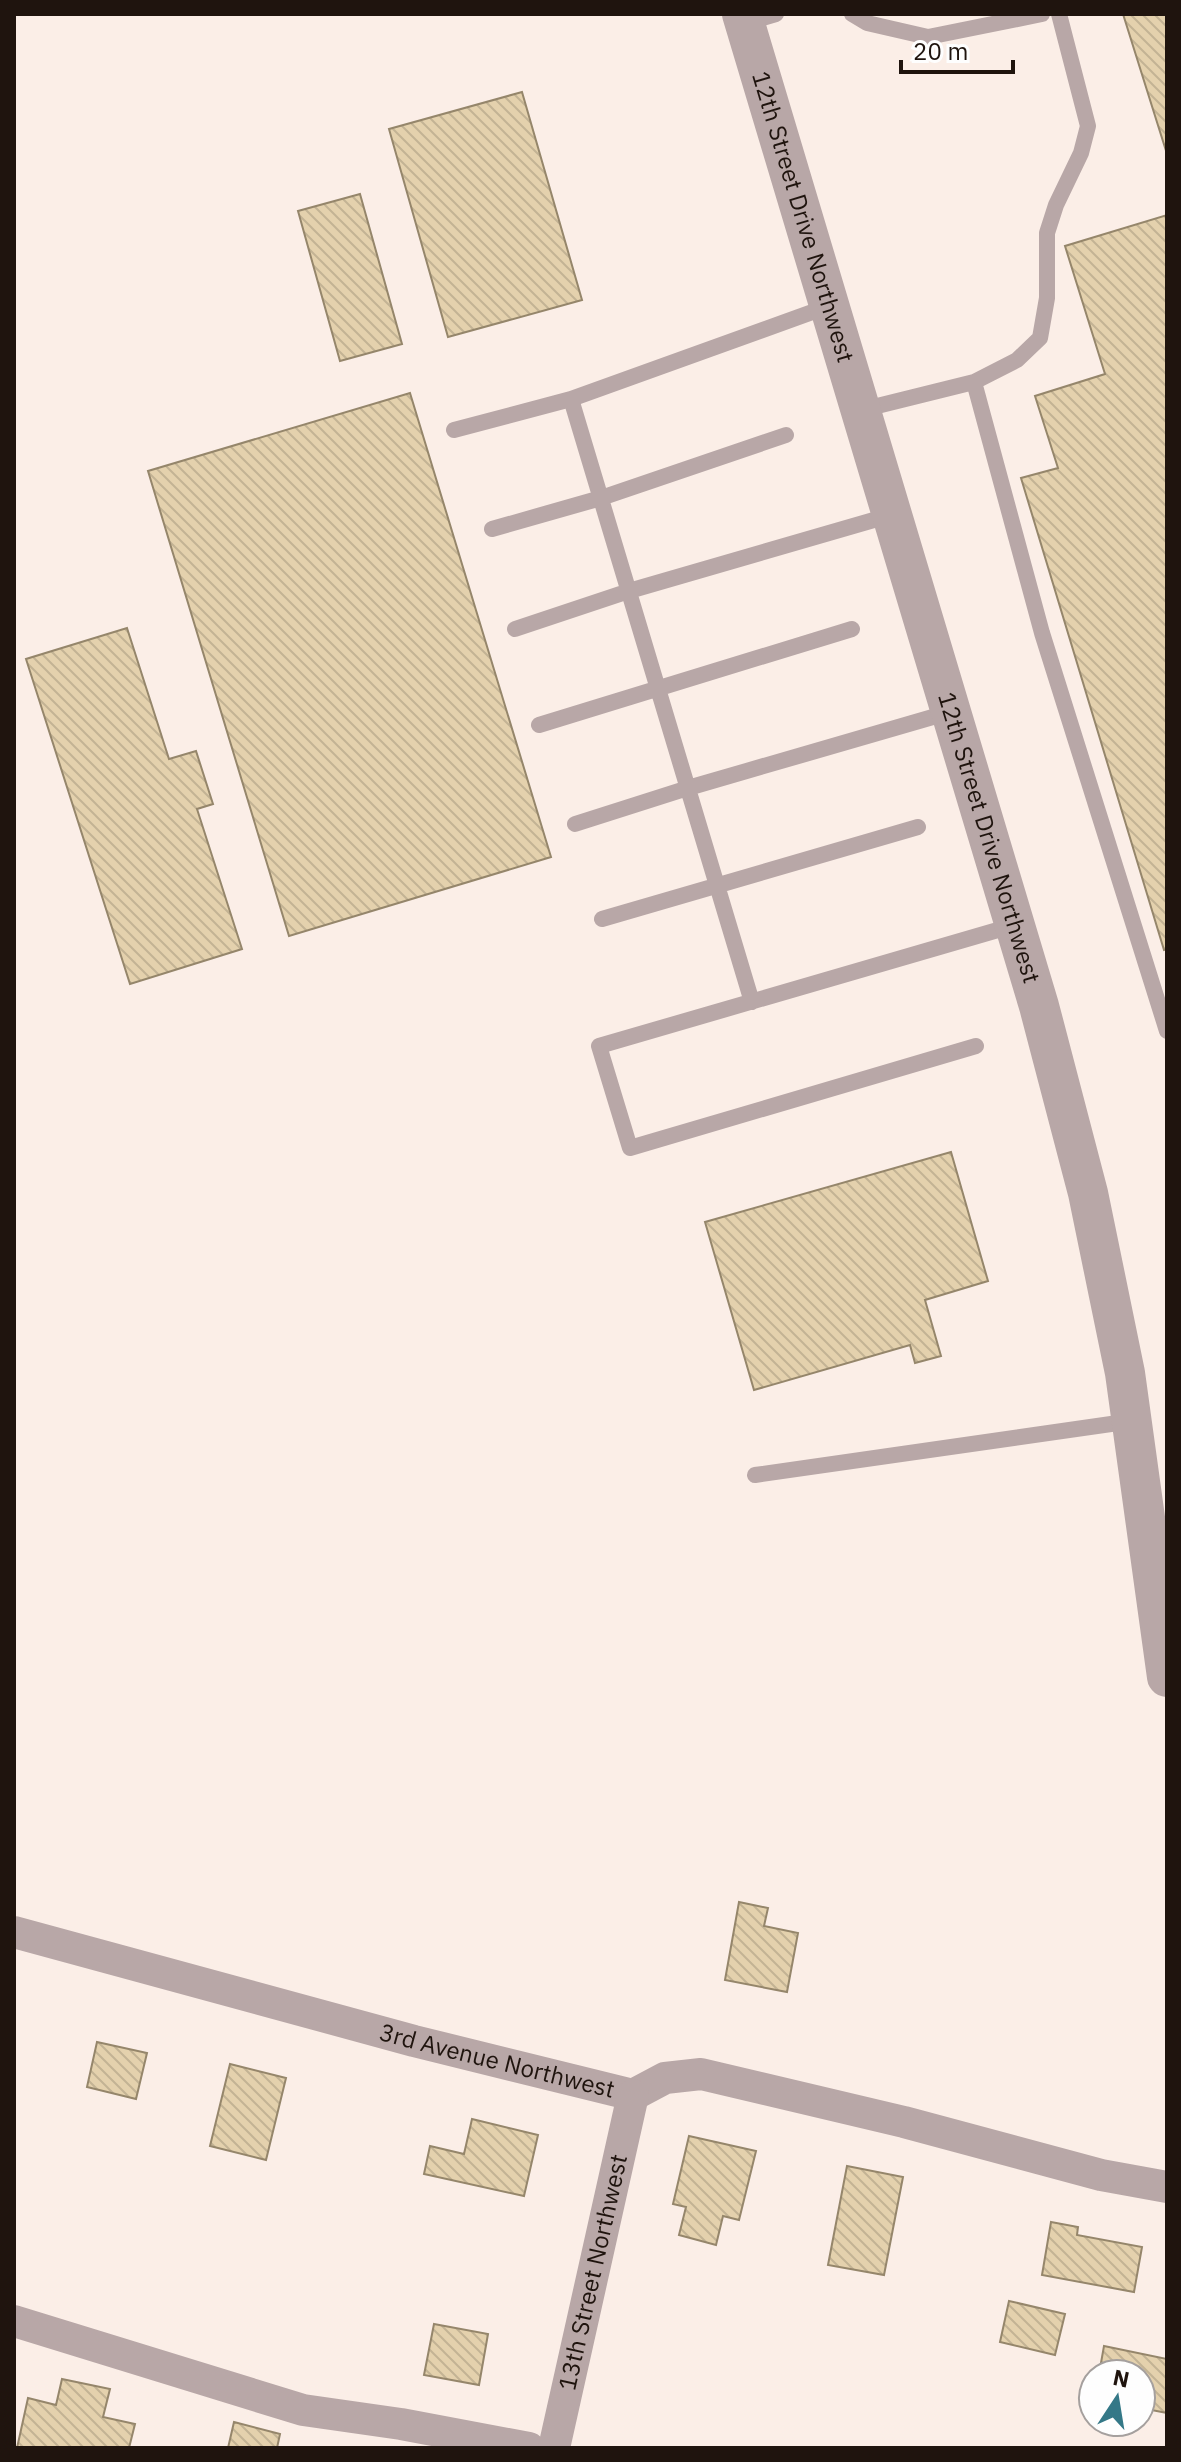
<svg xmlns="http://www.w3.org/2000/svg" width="1181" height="2462" font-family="'IBM Plex Sans',sans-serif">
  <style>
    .building { fill: url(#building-back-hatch); stroke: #95866b; stroke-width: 2 }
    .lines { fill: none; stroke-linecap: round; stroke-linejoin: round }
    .service { stroke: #b8a7a7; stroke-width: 16 }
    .minor { stroke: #b8a7a7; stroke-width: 32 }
    .tertiary { stroke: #b8a7a7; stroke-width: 40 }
    .labels { text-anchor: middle; stroke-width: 8; stroke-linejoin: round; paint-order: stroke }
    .street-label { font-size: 24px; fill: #1f140e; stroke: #fefefe }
  </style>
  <defs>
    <pattern id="building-back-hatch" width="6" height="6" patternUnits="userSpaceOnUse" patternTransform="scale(2)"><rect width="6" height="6" fill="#e4d1ad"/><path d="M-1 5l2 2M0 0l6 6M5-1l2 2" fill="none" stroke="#c3b394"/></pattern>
  </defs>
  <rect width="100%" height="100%" fill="#fbeee7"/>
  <path class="building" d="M1123 14H1167V154Z
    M522 92 582 300 448 337 389 129Z
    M360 194 402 344 340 361 298 211Z
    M1167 215V949L1164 950 1021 478 1058 468 1035 396 1105 374 1065 246Z
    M410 393 551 857 289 936 148 471Z
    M127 628 169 759 196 751 213 804 197 809 242 949 130 984 26 659Z
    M951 1152 988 1281 925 1300 941 1356 915 1363 910 1345 754 1390 705 1222Z
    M739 1902 768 1908 764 1926 798 1933 787 1992 725 1980Z
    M97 2042 147 2053 136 2099 87 2087Z
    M230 2064 286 2078 266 2160 210 2146Z
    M472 2119 538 2135 524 2196 424 2174 430 2146 464 2154Z
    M689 2136 756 2151 739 2220 723 2216 716 2245 679 2235 686 2207 673 2204Z
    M847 2166 903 2177 884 2275 828 2265Z
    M1051 2222 1078 2227 1077 2235 1142 2247 1134 2292 1042 2275Z
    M1009 2301 1065 2314 1055 2355 1000 2342Z
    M434 2324 488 2334 479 2385 424 2375Z
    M1104 2346 1167 2359V2413L1141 2408V2374H1099Z
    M62 2379 110 2389 103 2417 135 2424 129 2448H17L28 2398 56 2405Z
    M234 2422 280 2434 277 2448H228Z"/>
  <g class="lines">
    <path class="service" d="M852 14 867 23 928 37 1042 14
      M745 23 776 14
      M974 382 1017 360 1040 338 1047 298V233L1056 205 1081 153 1088 126 1059 14
      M861 410 974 382 1042 633 1167 1031
      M454 430 571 399
      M492 529 601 498 786 435
      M515 629 629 591 891 515
      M539 725 852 629
      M575 824 688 788 950 712
      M602 919 918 827
      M752 1002 571 399 829 306
      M976 1046 630 1148 599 1046 1015 925
      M755 1475 1132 1421"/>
    <g class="minor">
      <path id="s1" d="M14 1932 414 2041 633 2095 665 2078 701 2074 904 2122 1101 2175 1167 2187"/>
      <path d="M14 2321 303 2410 401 2424 529 2448"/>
      <path id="s2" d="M554 2448 633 2095"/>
    </g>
    <path class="tertiary" id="s3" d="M742 14 1039 1006 1088 1193 1125 1373 1167 1677"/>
  </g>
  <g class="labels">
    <g class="street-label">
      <text dy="8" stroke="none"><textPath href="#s3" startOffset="212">12th Street Drive Northwest</textPath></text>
      <text dy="8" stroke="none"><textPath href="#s3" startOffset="860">12th Street Drive Northwest</textPath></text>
      <text dy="8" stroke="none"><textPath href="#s1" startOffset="500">3rd Avenue Northwest</textPath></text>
      <text dy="8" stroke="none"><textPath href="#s2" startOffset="180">13th Street Northwest</textPath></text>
    </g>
  </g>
  <rect width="1181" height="2462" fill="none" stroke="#1f140e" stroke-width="32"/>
  <g transform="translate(1117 2398) rotate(12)"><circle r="38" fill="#fefefe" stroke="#a5a09e" stroke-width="2"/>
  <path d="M0-6L14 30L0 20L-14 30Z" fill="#347887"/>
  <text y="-12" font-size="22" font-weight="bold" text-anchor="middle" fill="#1f140e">N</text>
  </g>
  <path d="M901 60v12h112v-12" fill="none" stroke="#1f140e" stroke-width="4"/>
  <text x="913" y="60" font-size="24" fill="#1f140e" stroke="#fefefe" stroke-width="6" paint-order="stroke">20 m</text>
</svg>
